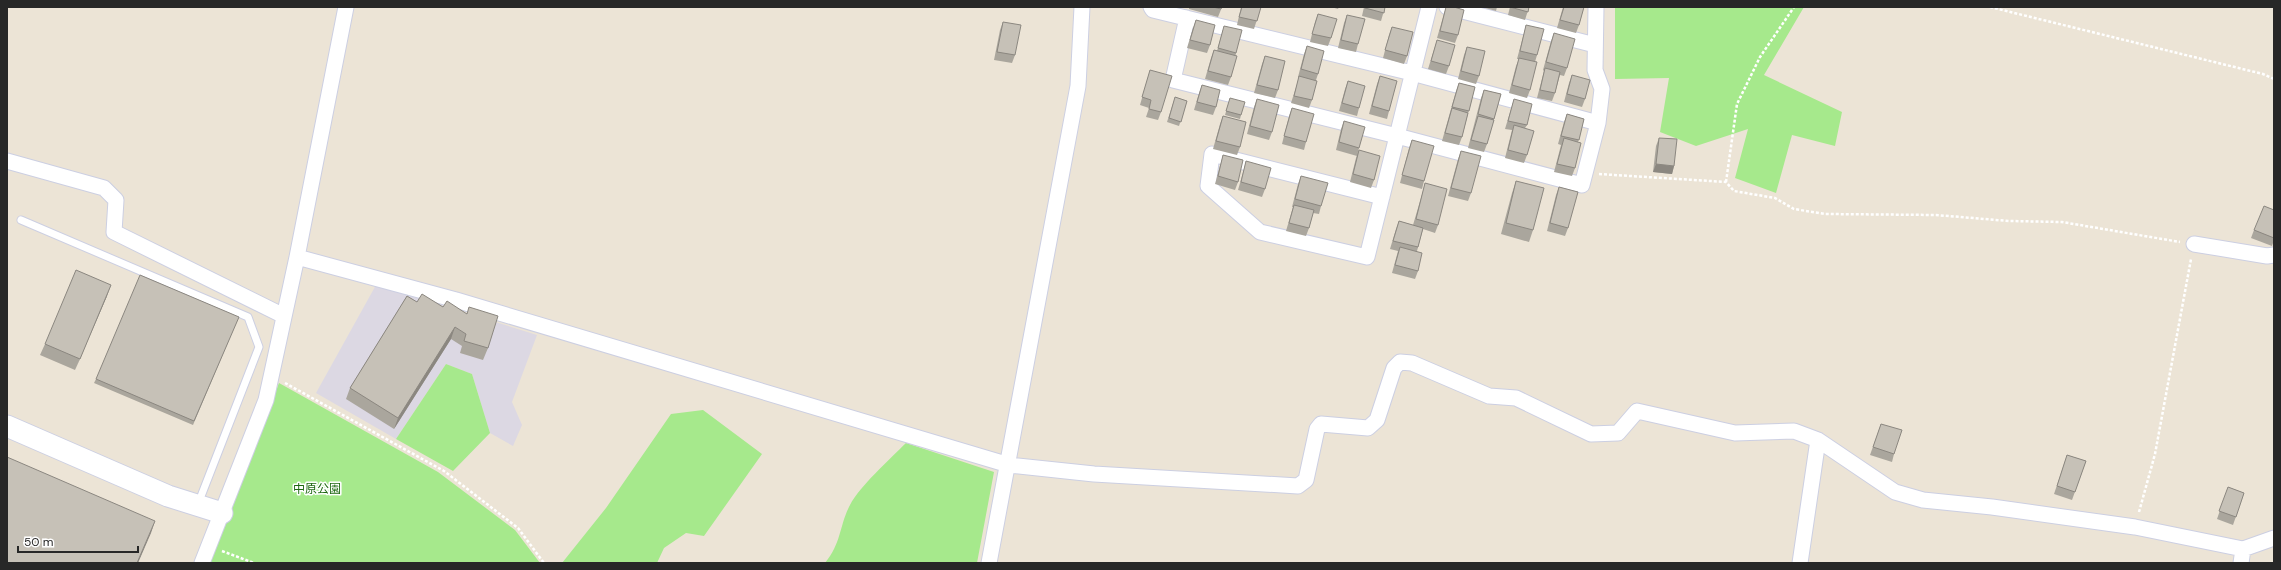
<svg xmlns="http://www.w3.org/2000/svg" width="2281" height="570" font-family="'DM Sans','Noto Sans JP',sans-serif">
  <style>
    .industrial { fill: #dcd8e3 }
    .green { fill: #a6e98c }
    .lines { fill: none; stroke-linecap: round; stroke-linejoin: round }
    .lane-casing { stroke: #cccfe2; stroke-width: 9 }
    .street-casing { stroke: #cccfe2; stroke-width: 17 }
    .secondary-casing { stroke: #cccfe2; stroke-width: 23 }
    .path { stroke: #fff; stroke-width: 2.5; stroke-dasharray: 3 2; stroke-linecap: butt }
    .lane { stroke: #fff; stroke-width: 7 }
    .street { stroke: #fff; stroke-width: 15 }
    .secondary { stroke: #fff; stroke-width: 21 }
    .wall { fill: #aaa69d }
    .shaded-wall { fill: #8b8780 }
    .building { fill: #c6c1b7; stroke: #8b8780 }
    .labels { text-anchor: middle; stroke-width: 3; stroke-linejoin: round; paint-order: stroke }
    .park-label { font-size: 12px; fill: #1f6912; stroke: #fff }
  </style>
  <rect width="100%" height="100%" fill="#ece4d6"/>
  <path class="industrial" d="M376 285 537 335 512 402 522 425 513 446 490 433 472 374 446 364 396 439 316 393Z"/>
  <path class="green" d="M1615 7H1804L1764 75 1842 112 1835 146 1792 135 1776 193 1735 178 1748 129 1696 146 1660 132 1669 78 1615 79Z
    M446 364 472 374 490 433 453 471 396 439Z
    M279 383 438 472 515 530 540 563H209Z
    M703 410 762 454 704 536 686 533 664 548 657 563H562L606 508 671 414Z
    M906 443 994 472 977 563H825C842 542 839 526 850 505 860 486 890 459 906 443Z"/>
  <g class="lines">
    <g class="lane-casing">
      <path id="lane" d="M21 220 248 317 259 347 198 504"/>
    </g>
    <g class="street-casing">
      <path id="street" d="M1151 7 1153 10 1412 73 1598 123
        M1447 7 1595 45
        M1187 18 1173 80 1397 136 1582 185 1598 123 1602 89 1595 70 1596 7
        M7 161 104 188 116 200 114 232 284 316
        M1382 197 1212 154 1208 186 1260 232 1367 257 1429 7
        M2194 244 2267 256 2274 255
        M297 257 456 300 1009 465 1094 474 1298 486 1306 480 1317 429 1321 424 1368 428 1377 420 1394 368 1400 362 1412 363 1489 396 1516 398 1591 434 1618 433 1637 411 1735 433 1794 431 1818 440 1895 492 1923 500 1992 507 2135 527 2243 549 2274 538
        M202 563 266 400 297 257 346 7
        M989 563 1078 86 1082 7
        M1800 563 1818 440
        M2241 563 2243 549"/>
    </g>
    <g class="secondary-casing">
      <path id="secondary" d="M7 426 168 496 222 513"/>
    </g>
    <path class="path" d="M1990 7 2263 74 2274 79
      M1599 174 1726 182 1734 191 1775 198 1794 209 1825 214 1936 215 2009 221 2062 222 2180 242
      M1726 182 1737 104 1760 57 1794 7
      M285 383 444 471 518 528 544 563
      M2139 512 2155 454 2191 259
      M222 551 254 563"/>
    <use href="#lane" class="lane"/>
    <use href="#street" class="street"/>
    <use href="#secondary" class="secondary"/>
  </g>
  <path class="wall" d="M1189 7H1222L1218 17 1189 9Z
    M1241 7H1261L1254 29 1237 25Z
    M1331 7H1339L1338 9Z
    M1364 7H1385L1381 21 1362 16Z
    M1446 7 1458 35 1455 43 1437 38Z
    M1482 7H1497L1496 11Z
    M1510 7H1529L1525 20 1508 15Z
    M1563 7H1584L1579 25 1576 33 1557 28Z
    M1318 14 1331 38 1328 46 1310 42 1315 22Z
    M1347 15 1358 44 1356 52 1338 48 1344 23Z
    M1196 20 1210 45 1207 53 1187 48 1193 28Z
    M1003 22 1015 55 1012 63 994 60 1000 30Z
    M1526 25 1537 55 1535 62 1530 90 1527 98 1509 93 1516 66 1519 59H1517L1524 33Z
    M1224 26 1236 53 1231 77 1228 85 1205 79 1211 58 1214 50 1217 51Z
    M1392 27 1407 56 1404 64 1383 58 1389 35Z
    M1554 33 1567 68 1564 76 1560 75 1555 93 1552 101 1537 98 1544 71 1543 70 1551 41Z
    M1437 40 1449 66 1446 74 1428 69Z
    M1307 46 1318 74 1316 80 1312 100 1309 108 1291 103 1299 78 1298 77 1304 54Z
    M1467 47 1479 76 1476 84 1458 79 1464 55Z
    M1265 56 1278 90 1275 98 1254 93 1262 64Z
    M1150 70 1161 112 1158 120 1146 117 1149 108 1140 105Z
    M1572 75 1585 99 1582 107 1564 102 1569 83Z
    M1380 76 1389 111 1387 119 1369 114 1377 84Z
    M1348 81 1359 108 1357 116 1339 111 1345 89Z
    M1459 83 1475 87 1462 137 1459 145 1442 141 1456 91Z
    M1202 85 1216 107 1213 115 1194 110 1199 93Z
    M1484 90 1501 94 1487 144 1484 152 1468 148 1481 98Z
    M1175 97 1187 101 1179 126 1167 122Z
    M1230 98 1241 115 1240 119 1225 115Z
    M1257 99 1272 132 1269 140 1247 134 1254 107Z
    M1514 99 1527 125 1525 128 1527 155 1524 163 1505 158 1512 130 1505 129Z
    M1292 108 1306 142 1304 150 1282 144 1289 116Z
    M1567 114 1584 119 1578 142 1575 168 1572 176 1554 172 1561 145 1558 144 1564 122Z
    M1223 116 1240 147 1237 155 1213 149 1220 124Z
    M1344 121 1359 148 1357 156 1336 150 1341 129Z
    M1659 138 1674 166 1672 174 1653 172 1656 146Z
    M1412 140 1424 181 1422 189 1400 183 1409 148Z
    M1359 150 1374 180 1371 188 1350 182 1356 158Z
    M1461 151 1471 193 1468 201 1448 196 1458 159Z
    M1223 155 1238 182 1235 190 1215 184Z
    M1246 161 1265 189 1262 197 1238 190 1244 169Z
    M1301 176 1321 206 1319 214 1313 213 1309 228 1306 236 1286 231 1293 207H1292L1298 184Z
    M1516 181 1533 230 1529 242 1501 234 1512 193Z
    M1425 183 1438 225 1435 233 1423 229 1417 251 1418 271 1415 279 1392 273 1398 251 1390 249 1396 229 1399 221 1413 225 1423 191Z
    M1559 187 1568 228 1565 236 1547 231 1556 195Z
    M2274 210V240L2272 246 2251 238 2254 230Z
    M107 296 75 370 40 355 45 344Z
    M407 296 488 348 483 360 460 353 462 346 451 339 394 429 346 399 350 388Z
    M237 321 193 425 94 383 96 379Z
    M1881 424 1894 454 1892 462 1870 455Z
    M2067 455 2086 461 2072 500 2054 494Z
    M2228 487 2244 493 2233 525 2217 519Z"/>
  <path class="shaded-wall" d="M1656 164 1674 166 1672 174 1653 172Z
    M111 285 107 296 75 370 80 359Z
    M455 327 451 339 394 429 398 418Z
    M155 521 151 533 138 563H137Z"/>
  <path class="building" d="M1213 7H1222L1221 9Z
    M1242 7H1261L1257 21 1239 17Z
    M1365 7H1385L1384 13 1365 8Z
    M1446 7H1454L1464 10 1458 35 1440 31Z
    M1510 7H1529L1528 12Z
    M1564 7H1584L1579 25 1560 20Z
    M1318 14 1337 19 1331 38 1312 34Z
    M1347 15 1365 19 1358 44 1341 40Z
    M1196 20 1215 25 1210 45 1190 40Z
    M1003 22 1021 25 1015 55 997 52Z
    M1526 25 1544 29 1537 55 1520 51Z
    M1224 26 1242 30 1236 53 1218 48Z
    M1392 27 1413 32 1407 56 1385 50Z
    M1554 33 1575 39 1567 68 1546 62Z
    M1437 40 1455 45 1449 66 1431 61Z
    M1307 46 1324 51 1318 74 1301 69Z
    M1467 47 1485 51 1479 76 1461 71Z
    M1214 50 1237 56 1231 77 1208 71Z
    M1265 56 1285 61 1278 90 1257 85Z
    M1519 58 1537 62 1530 90 1512 85Z
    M1545 68 1560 72 1555 93 1540 90Z
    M1150 70 1172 76 1161 112 1149 109 1151 100 1142 97Z
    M1572 75 1590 80 1585 99 1567 94Z
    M1299 76 1317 81 1312 100 1294 96Z
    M1380 76 1397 81 1389 111 1372 106Z
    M1348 81 1365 86 1359 108 1342 103Z
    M1459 83 1475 87 1469 111 1452 107Z
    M1202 85 1220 90 1216 107 1197 102Z
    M1484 90 1501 94 1494 119 1478 114Z
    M1175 97 1187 101 1181 122 1169 118Z
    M1230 98 1245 102 1241 115 1226 111Z
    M1257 99 1279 105 1272 132 1250 126Z
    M1514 99 1532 104 1527 125 1508 121Z
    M1292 108 1314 114 1306 142 1284 136Z
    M1452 108 1468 113 1462 137 1445 133Z
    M1567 114 1584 119 1579 140 1561 136Z
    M1223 116 1246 122 1240 147 1216 141Z
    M1478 116 1494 120 1487 144 1471 140Z
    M1344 121 1365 127 1359 148 1339 142Z
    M1514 125 1534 131 1527 155 1508 150Z
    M1564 138 1581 143 1575 168 1557 164Z
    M1659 138 1677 139 1674 166 1656 164Z
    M1412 140 1434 146 1424 181 1402 175Z
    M1359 150 1380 156 1374 180 1353 174Z
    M1461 151 1481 156 1471 193 1451 188Z
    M1223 155 1243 160 1238 182 1218 176Z
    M1246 161 1271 168 1265 189 1241 182Z
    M1301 176 1328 183 1321 206 1295 199Z
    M1516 181 1544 188 1533 230 1506 223Z
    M1425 183 1447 189 1438 225 1416 219Z
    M1559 187 1578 192 1568 228 1550 223Z
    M1294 205 1314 210 1309 228 1289 223Z
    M2264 206 2274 210V238L2254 230Z
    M1399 221 1423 228 1418 247 1393 241Z
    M1400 247 1422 253 1418 271 1395 265Z
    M76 270 111 285 80 359 45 344Z
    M140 275 239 317 194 421 96 379Z
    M422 294 443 307 447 301 467 314 469 307 498 316 488 348 464 341 466 334 455 327 398 418 350 388 407 296 417 302Z
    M1881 424 1902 430 1894 454 1873 447Z
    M2067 455 2086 461 2075 492 2057 486Z
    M7 457 155 521 137 563H7Z
    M2228 487 2244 493 2236 517 2219 511Z"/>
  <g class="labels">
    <g class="park-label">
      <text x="317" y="493">中原公園</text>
    </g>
  </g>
  <rect width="2281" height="570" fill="none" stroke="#272727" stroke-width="16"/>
  <path d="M18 546v6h120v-6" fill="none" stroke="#272727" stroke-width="2"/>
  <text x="24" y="546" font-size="12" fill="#272727" stroke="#ffffff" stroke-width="3" paint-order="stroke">50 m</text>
</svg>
